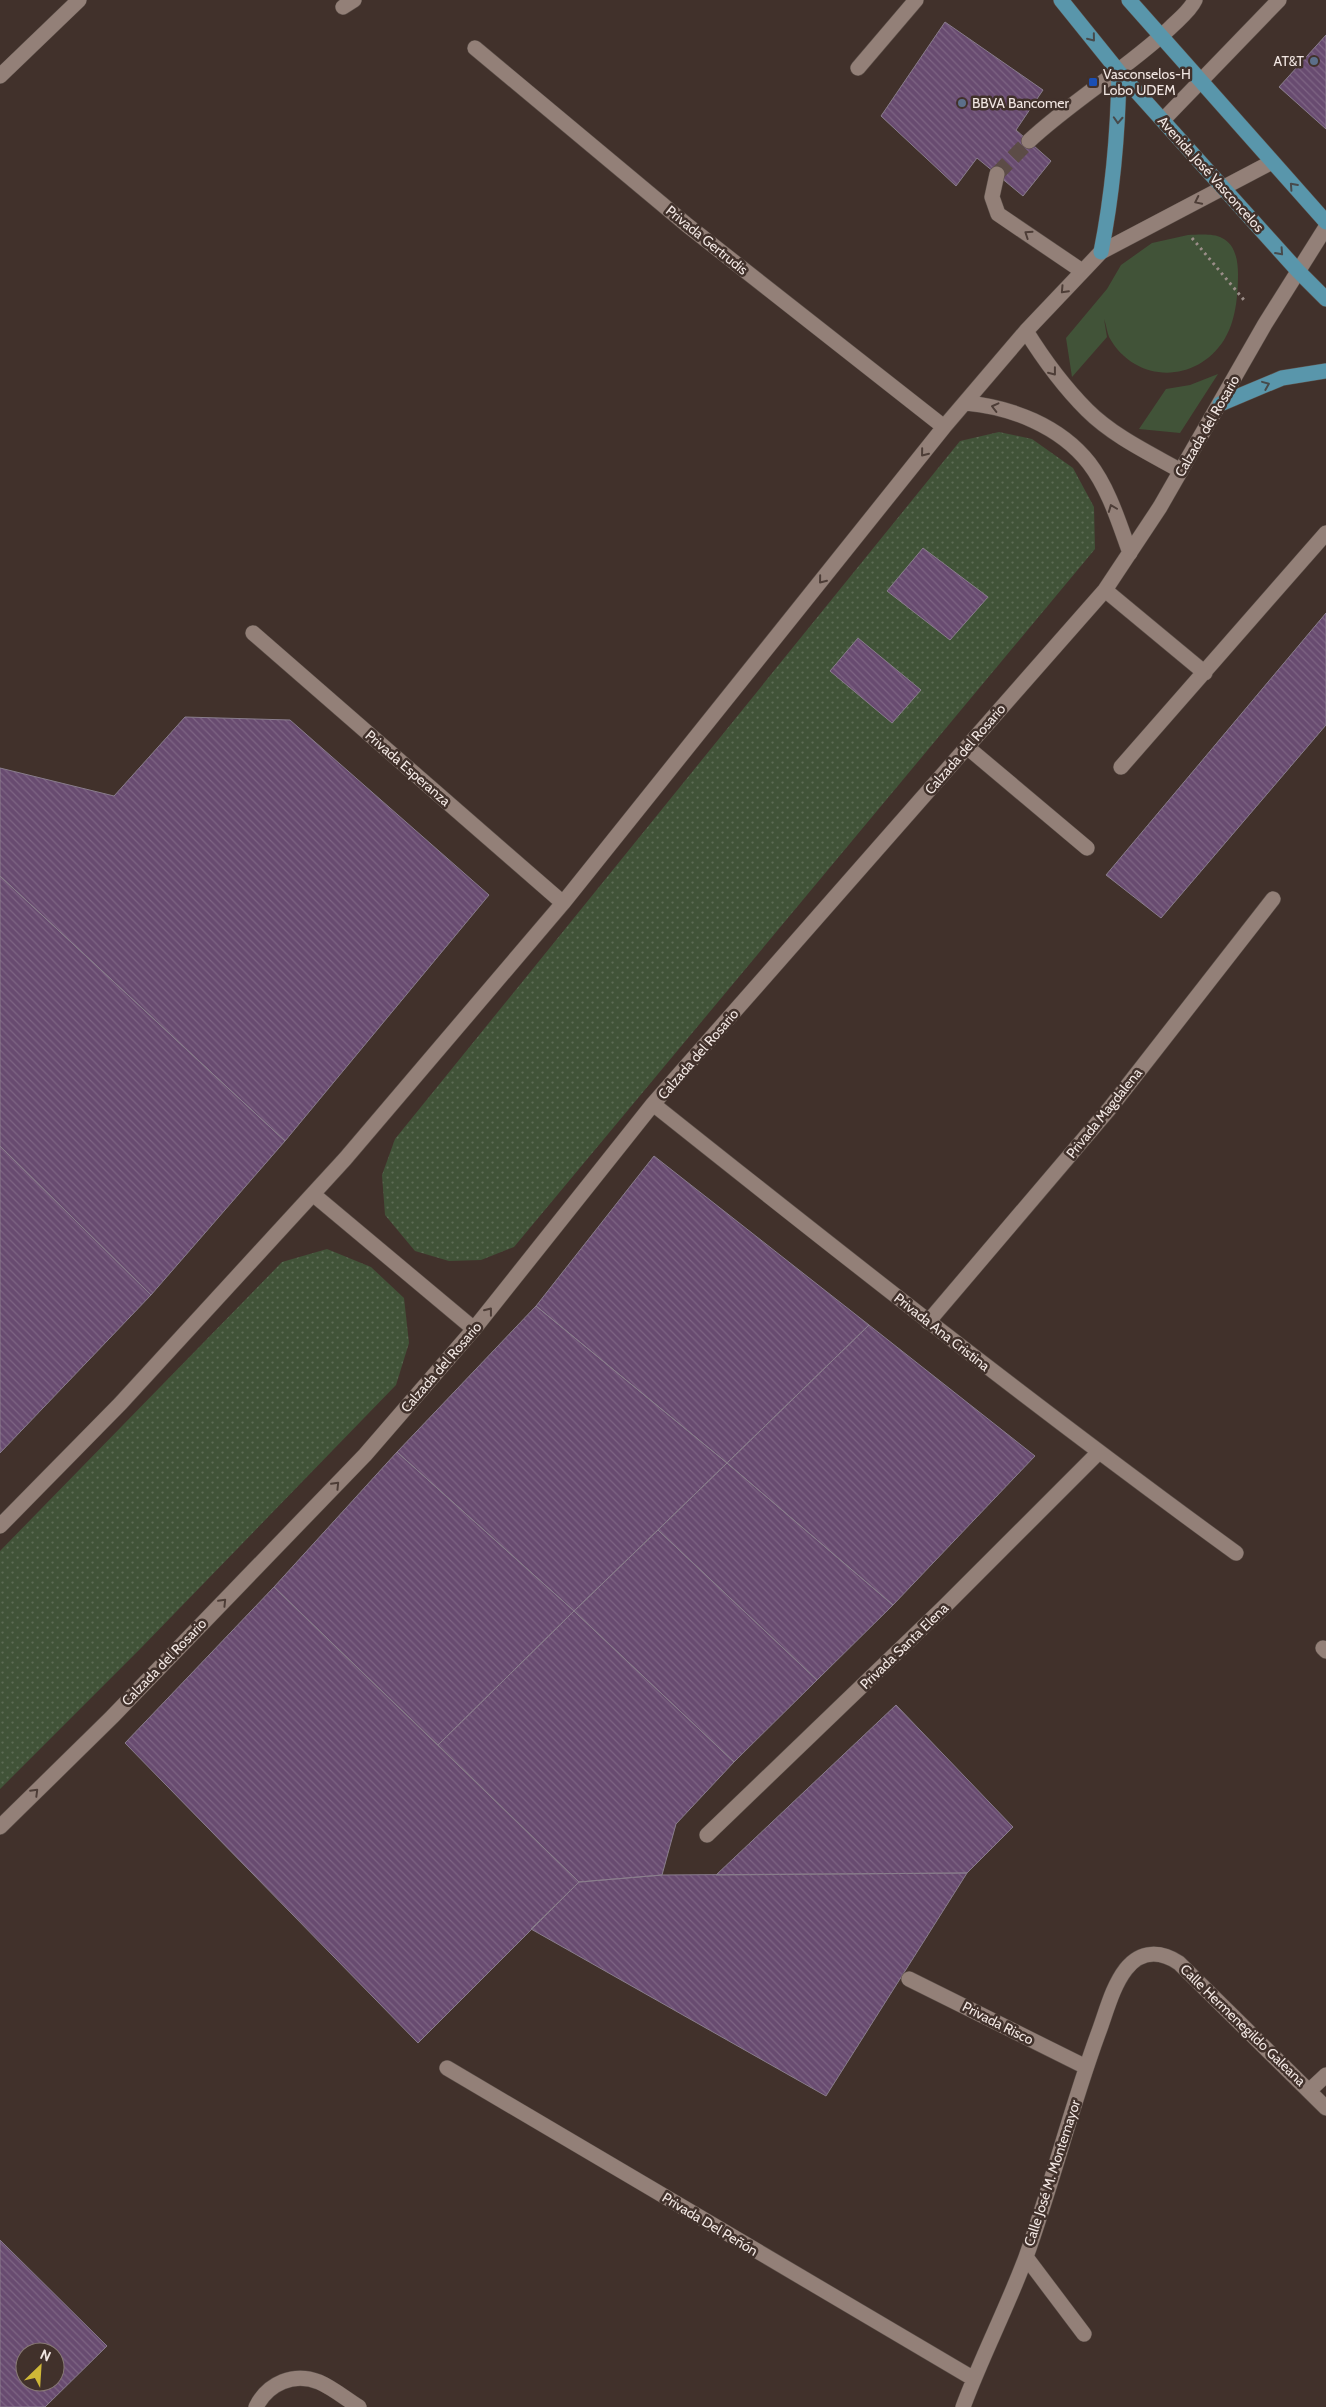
<svg xmlns="http://www.w3.org/2000/svg" width="1326" height="2407" font-family="Cabin,sans-serif">
  <style>
    .grass { fill: #415338 }
    .park { fill: url(#park-dots) }
    .building { fill: url(#building-back-hatch); stroke: #897d8c; fill-rule: evenodd }
    .lines { fill: none; stroke-linecap: round; stroke-linejoin: round }
    .minor-tunnel { stroke: #5c4c47; stroke-width: 15; stroke-dasharray: 15 8; stroke-linecap: butt }
    .minor-casing { stroke: #5c4f49; stroke-width: 16 }
    .major-casing { stroke: #5c4f49; stroke-width: 16 }
    .path { stroke: #9b8e89; stroke-width: 3; stroke-dasharray: 2.5 4; stroke-linecap: butt }
    .minor { stroke: #938078; stroke-width: 15 }
    .major { stroke: #5996ab; stroke-width: 15 }
    .oneway { stroke: #474a4b }
    .oneway2 { stroke: #4d3d37 }
    .service-dot { fill: #5c6f8a; stroke: #41312b; stroke-width: 2 }
    .transit-dot { fill: #1a4fb4; stroke: #41312b; stroke-width: 2 }
    .labels { text-anchor: middle; stroke-width: 5; stroke-linejoin: round; paint-order: stroke }
    .poi-label { font-size: 14px; fill: #f2e7e3; stroke: #41312b; text-anchor: start }
    .street-label { font-size: 14px; fill: #f2e7e3; stroke: #41312b }
  </style>
  <defs>
    <pattern id="park-dots" width="8" height="8" patternUnits="userSpaceOnUse" patternTransform="scale(1.25)"><rect width="8" height="8" fill="#415338"/><path d="M2 2h.1M6 6h.1" fill="none" stroke="#5d6c55" stroke-width="1.8" stroke-linecap="round"/></pattern>
    <pattern id="building-back-hatch" width="6" height="6" patternUnits="userSpaceOnUse" patternTransform="scale(1.25)"><rect width="6" height="6" fill="#684b70"/><path d="M-1 5l2 2M0 0l6 6M5-1l2 2" fill="none" stroke="#7e6584"/></pattern>
  </defs>
  <rect width="100%" height="100%" fill="#41312b"/>
  <path class="grass" d="M1188 235C1197 235 1213 233 1222 238 1235 244 1238 260 1238 274 1238 295 1236 321 1224 340 1196 384 1135 384 1109 337 1107 332 1106 324 1104 319L1107 337 1072 377 1066 338 1107 289 1121 265 1152 243Z
    M1218 374 1180 433 1139 429 1166 389 1190 385Z"/>
  <path class="park" d="M999 432 1032 439 1073 468 1094 507 1095 549 514 1247 481 1260 449 1261 415 1251 385 1215 382 1175 395 1139 960 441Z
    M327 1249 371 1267 404 1298 409 1343 396 1385 140 1649 0 1789V1551L282 1262Z"/>
  <path class="building" d="M945 22 1043 90 1016 130 1051 161 1023 196 977 158 956 186 881 116Z
    M1326 35V129L1279 87Z
    M923 548 988 597 950 640 887 591Z
    M1326 613V725L1161 918 1106 875Z
    M858 638 921 690 892 723 830 671Z
    M185 717 290 720 489 895 285 1141 0 876V768L114 796Z
    M0 876 285 1141 151 1295 0 1146Z
    M0 1146 151 1295 0 1453Z
    M654 1156 869 1325 727 1463 536 1306Z
    M536 1306 727 1463 574 1611 397 1452Z
    M869 1325 1035 1456 893 1605 727 1463Z
    M397 1452 574 1611 438 1745 274 1587Z
    M727 1463 893 1605 817 1680 658 1530Z
    M658 1530 817 1680 734 1762 574 1611Z
    M274 1587 579 1882 418 2043 125 1743Z
    M574 1611 734 1762 676 1824 662 1875 579 1882 438 1745Z
    M896 1705 1013 1827 967 1873 716 1875Z
    M967 1873 826 2096 531 1929 579 1882 662 1875Z
    M0 2240 107 2346 45 2407H0ZM25 2352H55V2382H25Z"/>
  <g class="lines">
    <path class="minor-tunnel" d="M997 174 1029 141"/>
    <g class="minor-casing">
      <path id="minor" d="M343 7 354 0
        M475 48 687 225 944 427
        M858 68 916 0
        M0 76 79 0
        M1163 120 1279 0
        M1029 141C1073 100 1125 70 1170 28 1179 19 1190 11 1195 0
        M997 174 992 197 998 214 1082 271
        M1026 331C1044 360 1063 386 1087 410 1113 436 1149 453 1181 471
        M966 403C1011 407 1060 426 1089 463 1109 489 1119 523 1130 553
        M1105 590 1205 673
        M253 633 563 903
        M967 747 1087 848
        M1121 767 1326 533
        M653 1104C845 1257 1038 1409 1236 1553
        M314 1195 474 1329
        M928 1322 1110 1108 1273 899
        M0 1526 120 1404 345 1159 563 903 944 427 1026 331 1101 252 1272 162
        M1323 1648 1326 1651
        M0 1827 112 1717 365 1455 474 1329 653 1104 1105 590 1160 507 1265 324 1326 227
        M707 1835 944 1607 1098 1453
        M909 1979 1086 2067
        M447 2068 974 2379
        M1310 2090 1326 2075
        M1026 2257 1084 2334
        M256 2407C268 2383 294 2372 319 2382 333 2388 346 2399 359 2407
        M963 2407C982 2356 1007 2308 1026 2257 1052 2184 1071 2108 1098 2034 1106 2013 1112 1987 1126 1969 1141 1950 1161 1951 1179 1963L1326 2108"/>
    </g>
    <g class="major-casing">
      <path id="major" d="M1061 0 1119 72 1298 271 1326 299
        M1129 0 1326 222
        M1101 252C1113 192 1118 133 1119 72
        M1220 404 1282 378 1326 371"/>
    </g>
    <path class="path" d="M1192 238 1244 300"/>
    <use href="#minor" class="minor"/>
    <use href="#major" class="major"/>
  </g>
  <defs><path id="oneway-chevron" d="M-2-3.5L2.5 0L-2 3.5" fill="none" stroke-width="1.6" stroke-linecap="round" stroke-linejoin="round" transform="scale(1.25)"/></defs>
  <g class="oneway">
    <use href="#oneway-chevron" transform="translate(1092 38) rotate(51)"/>
    <use href="#oneway-chevron" transform="translate(1118 120) rotate(93)"/>
    <use href="#oneway-chevron" transform="translate(1293 186) rotate(-132)"/>
    <use href="#oneway-chevron" transform="translate(1280 252) rotate(48)"/>
    <use href="#oneway-chevron" transform="translate(1266 385) rotate(-22)"/>
  </g>
  <g class="oneway2">
    <use href="#oneway-chevron" transform="translate(1198 201) rotate(154)"/>
    <use href="#oneway-chevron" transform="translate(1028 234) rotate(-146)"/>
    <use href="#oneway-chevron" transform="translate(1064 290) rotate(133)"/>
    <use href="#oneway-chevron" transform="translate(1053 372) rotate(52)"/>
    <use href="#oneway-chevron" transform="translate(995 407) rotate(-166)"/>
    <use href="#oneway-chevron" transform="translate(924 453) rotate(129)"/>
    <use href="#oneway-chevron" transform="translate(1112 508) rotate(-111)"/>
    <use href="#oneway-chevron" transform="translate(822 580) rotate(129)"/>
    <use href="#oneway-chevron" transform="translate(489 1311) rotate(-52)"/>
    <use href="#oneway-chevron" transform="translate(336 1485) rotate(-46)"/>
    <use href="#oneway-chevron" transform="translate(223 1602) rotate(-46)"/>
    <use href="#oneway-chevron" transform="translate(35 1792) rotate(-45)"/>
  </g>
  <g class="service-dot">
    <circle cx="1314" cy="61" r="5"/>
    <circle cx="962" cy="103" r="5"/>
  </g>
  <rect class="transit-dot" x="1088" y="77" width="10" height="10" rx="2.5"/>
  <g class="labels">
    <g class="poi-label">
      <text x="1304" y="66" text-anchor="end">AT&amp;T</text>
      <text x="1103" y="79">Vasconselos-H<tspan x="1103" dy="16">Lobo UDEM</tspan></text>
      <text x="972" y="108">BBVA Bancomer</text>
    </g>
    <g class="street-label">
      <text transform="translate(1211 174) rotate(48)" y="5">Avenida José Vasconcelos</text>
      <text transform="translate(707 240) rotate(39)" y="5">Privada Gertrudis</text>
      <text transform="translate(1207 426) rotate(-60)" y="5">Calzada del Rosario</text>
      <text transform="translate(965 749) rotate(-49)" y="5">Calzada del Rosario</text>
      <text transform="translate(408 768) rotate(41)" y="5">Privada Esperanza</text>
      <text transform="translate(698 1054) rotate(-49)" y="5">Calzada del Rosario</text>
      <text transform="translate(1104 1113) rotate(-51)" y="5">Privada Magdalena</text>
      <text transform="translate(942 1332) rotate(38)" y="5">Privada Ana Cristina</text>
      <text transform="translate(441 1367) rotate(-49)" y="5">Calzada del Rosario</text>
      <text transform="translate(904 1646) rotate(-44)" y="5">Privada Santa Elena</text>
      <text transform="translate(164 1662) rotate(-46)" y="5">Calzada del Rosario</text>
      <text transform="translate(998 2023) rotate(27)" y="5">Privada Risco</text>
      <text transform="translate(1243 2025) rotate(44)" y="5">Calle Hermenegildo Galeana</text>
      <text transform="translate(1052 2173) rotate(-72)" y="5">Calle José M. Montemayor</text>
      <text transform="translate(710 2224) rotate(31)" y="5">Privada Del Peñón</text>
    </g>
  </g>
  <g transform="translate(40 2367) rotate(25)"><circle r="24" fill="#41312b" stroke="#887a75"/>
  <path d="M0-4L9 19L0 12L-9 19Z" fill="#cfb837"/>
  <text y="-8" font-size="14" font-weight="bold" text-anchor="middle" fill="#f2e7e3">N</text>
  </g>
</svg>
